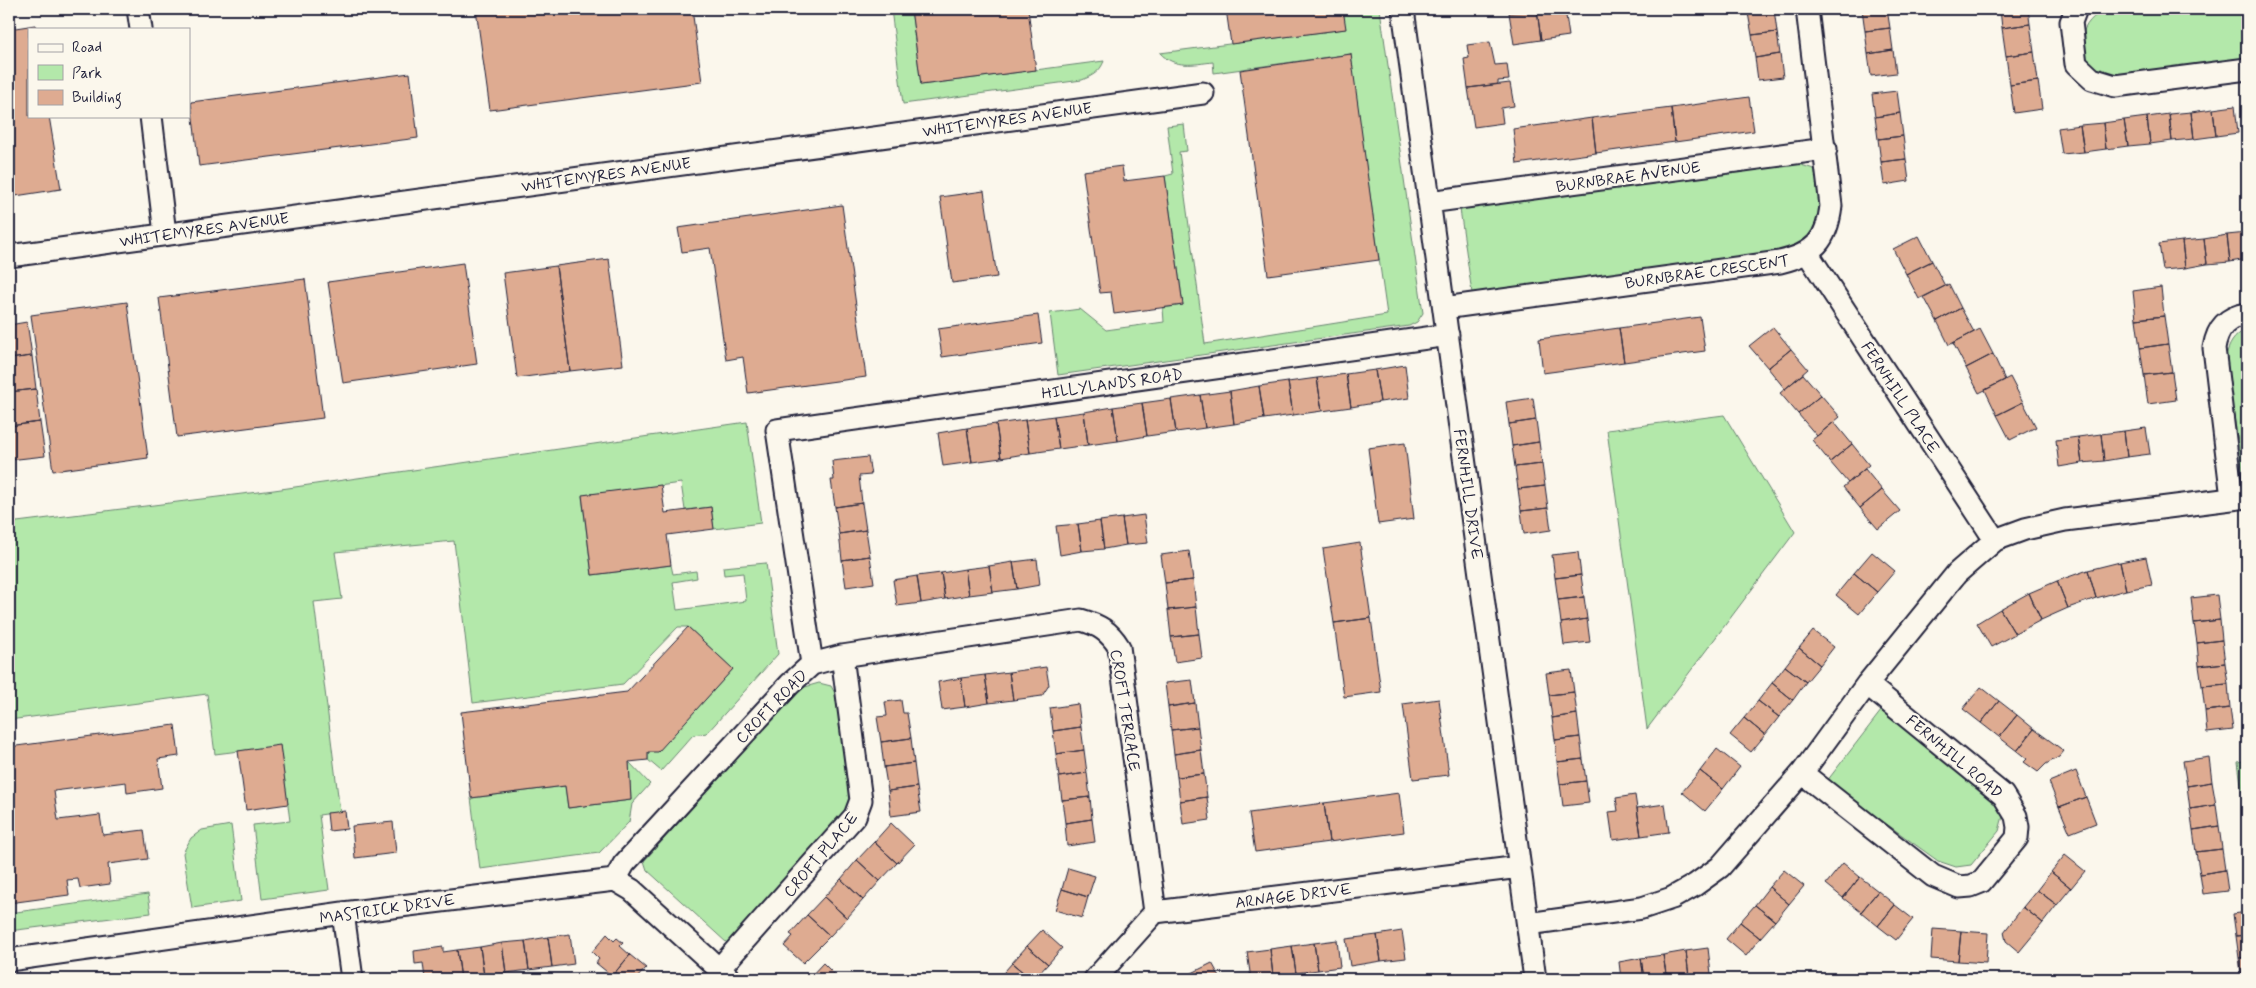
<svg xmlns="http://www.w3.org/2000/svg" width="2256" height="988" font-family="Mynerve,sans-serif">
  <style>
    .green { fill: #b3e8aa; stroke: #6a8572 }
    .building { fill: #deab91; stroke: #22223b }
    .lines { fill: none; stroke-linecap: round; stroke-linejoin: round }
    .street-casing { stroke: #22223b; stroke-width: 25 }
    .street { stroke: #fbf7ec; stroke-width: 21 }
    .labels { text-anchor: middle; stroke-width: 4.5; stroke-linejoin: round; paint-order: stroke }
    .street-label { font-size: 16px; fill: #22223b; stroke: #fbf7ec }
  </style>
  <rect width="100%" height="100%" fill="#fbf7ec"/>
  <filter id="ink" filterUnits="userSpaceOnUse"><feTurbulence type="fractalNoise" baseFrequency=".02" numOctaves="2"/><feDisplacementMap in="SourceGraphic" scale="10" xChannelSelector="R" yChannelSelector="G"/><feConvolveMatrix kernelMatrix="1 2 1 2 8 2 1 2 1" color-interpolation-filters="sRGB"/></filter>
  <g filter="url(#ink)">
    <path class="green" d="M891 9H911L921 85 1104 61C1100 72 1092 76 1082 80L903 104Z
      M1343 9H1380L1423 313 1417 322 1409 326 1058 375 1050 313 1080 309 1106 330 1164 322 1163 308 1183 305 1165 176 1173 174 1167 126 1184 124 1187 151 1179 152 1205 344 1387 315 1350 54 1214 73 1213 62C1194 64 1175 69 1160 53L1345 29Z
      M2113 9H2225L2231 12 2247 15V58L2114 76C2108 74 2101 73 2096 69 2070 49 2082 13 2113 9Z
      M1798 164 1817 170C1824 213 1827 238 1778 252L1472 293 1460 209Z
      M2247 329V478L2243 474 2225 359C2229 344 2233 336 2247 329Z
      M1724 415 1795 532 1647 729 1607 430Z
      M747 422 761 523 714 529 711 507 685 510 681 483 582 496 592 575 671 565 673 574 696 571 697 578 673 582 677 610 746 601 743 573 724 575 723 567 766 563 778 654 707 733 693 735 661 771 648 760V752L658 751 733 669 688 627H678L623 684 473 703 454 541 335 552 342 599 314 602 340 812 319 815 329 890 262 899 253 825 290 821 280 746 215 754 207 694 9 720V523L274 490Z
      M819 683 831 686 837 697 850 800 846 812 727 943 647 870 644 861 791 699 805 687Z
      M1881 711 1996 802 2003 816 1999 831 1971 865 1956 867 1938 861 1827 781Z
      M2247 760V830L2238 762Z
      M629 762 650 784 632 804 629 822 599 853 480 869 471 798 565 786 568 808 631 800Z
      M231 825 241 901 192 908 183 853 191 838 202 830Z
      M148 894 151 913 9 931V913Z"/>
    <path class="building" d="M476 9H692L702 82 490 110Z
      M911 9H1028L1036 70 921 85Z
      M1226 9H1343L1346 29 1231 44Z
      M1565 9 1569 36 1541 40 1537 10Z
      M1748 9H1774L1748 13Z
      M1774 9 1777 32 1752 35 1748 13Z
      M1862 9H1887L1890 28 1865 31Z
      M2000 9H2028L2030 24 2002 28Z
      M1537 10 1541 40 1514 44 1509 13Z
      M2030 24 2034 52 2006 56 2002 28Z
      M35 25 36 29H29V116H49L61 189 9 197V29Z
      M1890 28 1893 50 1868 54 1865 31Z
      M1777 32 1780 54 1755 58 1752 35Z
      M1490 42 1495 65 1507 64 1509 80 1498 81V84L1468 88 1464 59 1469 58 1467 45Z
      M1893 50 1896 73 1871 76 1868 54Z
      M2034 52 2038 81 2010 85 2006 56Z
      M1351 54 1379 260 1268 275 1240 70Z
      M1780 54 1783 77 1758 80 1755 58Z
      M410 73 418 138 199 166 191 102Z
      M2038 81 2042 109 2014 113 2010 85Z
      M1510 83 1514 106 1501 108 1503 123 1474 127 1468 88Z
      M1897 91 1900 113 1875 117 1872 94Z
      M1749 97 1754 131 1675 142 1671 108Z
      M2235 106 2238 133 2216 136 2213 109Z
      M1671 108 1675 142 1596 153 1592 118Z
      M2213 109 2216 136 2194 139 2191 112Z
      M2191 112 2194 139 2172 141 2169 114Z
      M1900 113 1903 136 1878 139 1875 117Z
      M2169 114 2172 141 2150 144 2147 117Z
      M2147 117 2150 144 2128 146 2124 120Z
      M1592 118 1596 153 1517 164 1513 129Z
      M2124 120 2128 146 2106 149 2103 123Z
      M2103 123 2106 149 2084 152 2080 125Z
      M2080 125 2084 152 2062 154 2058 128Z
      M1903 136 1906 159 1881 162 1878 139Z
      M1906 159 1909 181 1884 185 1881 162Z
      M1122 166 1124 181 1165 176 1183 305 1114 314 1111 292 1100 293 1083 171Z
      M984 191 997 277 952 283 940 197Z
      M842 205 866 377 748 393 743 357 726 360 710 248 682 252 678 228Z
      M2247 233V259L2230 262 2227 235Z
      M2227 235 2230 262 2207 264 2204 239Z
      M1919 236 1932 261 1906 274 1893 249Z
      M2204 239 2207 264 2185 268 2182 241Z
      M2182 241 2185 268 2163 270 2159 244Z
      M609 259 623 365 570 371 556 266Z
      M1932 261 1945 286 1919 299 1906 274Z
      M463 263 477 364 343 383 328 282Z
      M556 266 570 371 517 378 503 273Z
      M305 279 323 418 177 437 159 298Z
      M1949 284 1961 308 1937 321 1924 297Z
      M2161 287 2164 316 2136 319 2133 291Z
      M127 302 148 458 53 471 31 315Z
      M1961 308 1974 332 1949 345 1937 321Z
      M1038 315 1042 343 942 357 938 329Z
      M2164 316 2168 344 2140 348 2136 319Z
      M1700 317 1705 351 1624 362 1619 328Z
      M27 322 32 356 9 359V325Z
      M1773 327 1791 349 1768 368 1749 346Z
      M1619 328 1624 362 1543 373 1539 339Z
      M1980 329 1993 354 1966 368 1953 343Z
      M2168 344 2172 372 2144 375 2140 348Z
      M1791 349 1808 369 1785 389 1768 368Z
      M1993 354 2005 380 1979 393 1966 368Z
      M32 356 36 389 9 392V359Z
      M1405 365 1409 398 1380 402 1375 370Z
      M1375 370 1380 402 1351 407 1346 374Z
      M2172 372 2176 400 2148 404 2144 375Z
      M1346 374 1351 407 1322 411 1317 378Z
      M1803 374 1821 395 1798 414 1780 393Z
      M2010 377 2023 402 1997 415 1985 390Z
      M1317 378 1322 411 1293 415 1288 382Z
      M1288 382 1293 415 1264 419 1259 386Z
      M1259 386 1264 419 1234 424 1230 391Z
      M36 389 40 422 9 426V392Z
      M1230 391 1234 424 1205 428 1200 395Z
      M1200 395 1205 428 1176 432 1171 399Z
      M1821 395 1840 417 1817 436 1798 414Z
      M1533 398 1536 420 1509 424 1506 402Z
      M1171 399 1176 432 1147 436 1142 403Z
      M2023 402 2036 427 2010 440 1997 415Z
      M1142 403 1147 436 1118 441 1113 407Z
      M1113 407 1118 441 1088 445 1084 412Z
      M1084 412 1088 445 1059 449 1054 416Z
      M1054 416 1059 449 1030 453 1025 420Z
      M1025 420 1030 453 1001 458 996 424Z
      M1536 420 1539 442 1512 446 1509 424Z
      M40 422 45 456 9 460V426Z
      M1834 422 1852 444 1830 462 1812 440Z
      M996 424 1001 458 972 462 967 428Z
      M967 428 972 462 943 466 938 433Z
      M2146 428 2150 454 2127 457 2124 431Z
      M2124 431 2127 457 2104 461 2101 434Z
      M2101 434 2104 461 2082 463 2078 437Z
      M2078 437 2082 463 2059 467 2056 440Z
      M1539 442 1542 464 1515 467 1512 446Z
      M1405 443 1414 519 1378 524 1368 448Z
      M1852 444 1869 465 1848 483 1830 462Z
      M868 457 871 475 859 476 862 503 835 507 831 480H834L832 461Z
      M1542 464 1545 486 1518 489 1515 467Z
      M1865 469 1882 490 1860 508 1843 487Z
      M661 485 665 513 711 507 714 529 667 535 671 565 592 575 582 495Z
      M1545 486 1548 508 1521 511 1518 489Z
      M1882 490 1900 511 1878 529 1860 508Z
      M862 503 866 530 839 534 835 507Z
      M1548 508 1551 530 1524 534 1521 511Z
      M1144 515 1148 543 1126 545 1122 518Z
      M1122 518 1126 545 1104 549 1100 521Z
      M1100 521 1104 549 1082 551 1078 524Z
      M1078 524 1082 551 1060 555 1056 526Z
      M866 530 870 556 842 560 839 534Z
      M1360 543 1371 618 1334 623 1323 549Z
      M1189 551 1193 580 1165 583 1161 555Z
      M1578 552 1581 575 1555 578 1552 555Z
      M1872 552 1895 571 1877 592 1854 573Z
      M870 556 874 583 846 587 842 560Z
      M2146 557 2152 585 2126 590 2120 562Z
      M1037 559 1040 585 1017 589 1013 562Z
      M1013 562 1017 589 993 592 989 566Z
      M2120 562 2126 590 2096 598 2088 570Z
      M989 566 993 592 969 595 965 569Z
      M965 569 969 595 945 599 941 573Z
      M2088 570 2096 598 2068 608 2057 581Z
      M941 573 945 599 921 603 917 576Z
      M1854 573 1877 592 1859 614 1836 595Z
      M1581 575 1584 597 1558 600 1555 578Z
      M917 576 921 603 897 606 893 580Z
      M1193 580 1196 607 1168 610 1165 583Z
      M2057 581 2068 608 2041 620 2029 593Z
      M2029 593 2041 620 2015 634 2000 609Z
      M2217 595 2220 620 2194 623 2191 598Z
      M1584 597 1587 619 1561 623 1558 600Z
      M1196 607 1199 634 1171 637 1168 610Z
      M2000 609 2015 634 1991 647 1977 623Z
      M1371 618 1381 692 1344 697 1334 623Z
      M1587 619 1590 642 1564 645 1561 623Z
      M2220 620 2222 640 2197 643 2194 623Z
      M688 627 733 669 658 752H648V760L629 762 631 800 568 808 565 786 471 798 461 712 627 692Z
      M1813 631 1834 647 1820 665 1799 648Z
      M1199 634 1202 658 1175 662 1171 637Z
      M2222 640 2225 663 2199 666 2197 643Z
      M1799 648 1820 665 1806 682 1785 666Z
      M2225 663 2228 684 2202 686 2199 666Z
      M1785 666 1806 682 1793 700 1772 683Z
      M1046 667 1049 685 1042 696 1013 700 1009 672Z
      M1571 670 1574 692 1549 695 1546 673Z
      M1009 672 1013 700 989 703 985 675Z
      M985 675 989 703 965 707 961 678Z
      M961 678 965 707 942 710 938 682Z
      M1192 680 1195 703 1168 707 1165 683Z
      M1772 683 1793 700 1779 717 1758 701Z
      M2228 684 2230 708 2205 711 2202 686Z
      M1981 687 1999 701 1981 723 1963 709Z
      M1574 692 1577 714 1552 718 1549 695Z
      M1439 699 1449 775 1413 779 1403 704Z
      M901 700 903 713H907L911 738 881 742 877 717 887 716 885 702Z
      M1758 701 1779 717 1765 735 1744 718Z
      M1999 701 2017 715 1999 737 1981 723Z
      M1195 703 1198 727 1171 730 1168 707Z
      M1078 704 1081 727 1053 731 1050 708Z
      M2230 708 2233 730 2207 733 2205 711Z
      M1577 714 1580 737 1555 740 1552 718Z
      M2017 715 2034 729 2017 751 1999 737Z
      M1744 718 1765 735 1751 752 1730 735Z
      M175 725 179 756 158 759 162 788 127 793 126 782 54 791 58 820 100 815 103 835 144 830 148 859 108 864 110 884 80 888 78 879 67 880 69 895 9 903V747Z
      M1081 727 1084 750 1056 754 1053 731Z
      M1198 727 1201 750 1174 754 1171 730Z
      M2034 729 2064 751 2059 757 2046 764 2038 772 2024 762 2027 759 2017 751Z
      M1580 737 1583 759 1557 762 1555 740Z
      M911 738 914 763 884 767 881 742Z
      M280 745 288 804 246 810 238 751Z
      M1717 749 1740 767 1723 789 1700 771Z
      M1084 750 1087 773 1059 777 1056 754Z
      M1201 750 1204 774 1177 777 1174 754Z
      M2209 757 2212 782 2187 786 2183 761Z
      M1583 759 1586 781 1560 784 1557 762Z
      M914 763 917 787 888 791 884 767Z
      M1700 771 1723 789 1705 811 1682 792Z
      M2076 771 2086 797 2059 807 2049 782Z
      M1087 773 1090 797 1062 800 1059 777Z
      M1204 774 1207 797 1180 801 1177 777Z
      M1586 781 1589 803 1563 806 1560 784Z
      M2212 782 2216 805 2190 809 2187 786Z
      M917 787 921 812 891 816 888 791Z
      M1399 793 1404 832 1329 842 1324 803Z
      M1635 795 1641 836 1613 840 1609 812 1618 811 1616 798Z
      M1090 797 1092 819 1065 823 1062 800Z
      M1207 797 1210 820 1183 824 1180 801Z
      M2086 797 2096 823 2070 833 2059 807Z
      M1324 803 1329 842 1255 852 1249 813Z
      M1665 804 1669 832 1641 836 1637 808Z
      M2216 805 2219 826 2193 830 2190 809Z
      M345 811 347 829 329 831 327 813Z
      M1092 819 1095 842 1067 846 1065 823Z
      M393 822 396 853 355 858 352 826Z
      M891 823 914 845 897 863 874 842Z
      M2219 826 2222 849 2196 852 2193 830Z
      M874 842 897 863 880 881 857 860Z
      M2222 849 2225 870 2200 874 2196 852Z
      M2065 855 2085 871 2071 888 2051 872Z
      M857 860 880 881 863 900 841 879Z
      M1843 863 1860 877 1843 898 1826 884Z
      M1068 868 1095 876 1088 897 1062 889Z
      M1784 870 1804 886 1789 904 1769 887Z
      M2225 870 2228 891 2203 894 2200 874Z
      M2051 872 2071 888 2057 905 2037 890Z
      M1860 877 1878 891 1861 912 1843 898Z
      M841 879 863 900 847 918 824 897Z
      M1769 887 1789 904 1775 921 1755 905Z
      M1062 889 1088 897 1082 918 1055 910Z
      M2037 890 2057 905 2043 923 2023 907Z
      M1878 891 1895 905 1878 926 1861 912Z
      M824 897 847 918 830 936 807 915Z
      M1755 905 1775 921 1760 938 1740 922Z
      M1895 905 1913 919 1896 940 1878 926Z
      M2023 907 2043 923 2019 952 2006 941 2004 932Z
      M2247 912V935L2236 936 2233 914Z
      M807 915 830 936 803 963 784 946 793 936 790 934Z
      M1740 922 1760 938 1746 956 1726 939Z
      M1933 929 1961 931 1958 961 1931 959Z
      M1042 930 1062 948 1048 964 1027 946Z
      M1402 931 1406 958 1381 961 1377 935Z
      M1961 931 1988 933 1986 963 1958 961Z
      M570 934 574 964 552 967 548 937Z
      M607 934 614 941 617 938 623 943 620 946 630 955 612 976 596 963 599 959 592 952Z
      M1377 935 1381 961 1350 966 1346 939Z
      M2247 935V957L2239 958 2236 936Z
      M548 937 552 967 529 970 525 941Z
      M1337 940 1340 967 1318 970 1314 943Z
      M525 941 529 970 506 973 502 943Z
      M502 943 506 973 484 976 480 947Z
      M1314 943 1318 970 1296 973 1292 946Z
      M1027 946 1048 964 1034 979H1031L1012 963Z
      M1292 946 1296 973 1273 976 1270 949Z
      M443 947V952L457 950 461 979H425L423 963 415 964 414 951Z
      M480 947 484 976 461 979 457 950Z
      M1708 948 1711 974 1689 977 1686 951Z
      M1270 949 1273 976 1251 979 1247 952Z
      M1686 951 1689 977 1667 979 1663 955Z
      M630 955 646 968 636 979H615L612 976Z
      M1663 955 1667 979H1644L1641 958Z
      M2247 957V979H2242L2239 958Z
      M1641 958 1644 979H1621L1619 962Z
      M823 963 839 979H808Z
      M1012 963 1031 979H998Z
      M1212 963 1221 979H1195L1192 973Z
      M1192 973 1195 979H1181Z
      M1479 976V979H1454Z"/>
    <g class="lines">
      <g class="street-casing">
        <path id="street" d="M138 9 141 29
          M1403 9 1535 979
          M2076 9 2071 22 2076 64 2092 79 2115 86 2247 69
          M151 116 165 234
          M1429 202 1826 149
          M1808 254 1995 540
          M9 256 1203 93
          M1444 308 1780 262C1814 254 1827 241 1831 206L1807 9
          M2232 498 2214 348C2217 329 2226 317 2247 314
          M812 664 842 656 1081 620C1099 625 1109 631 1119 647L1155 912
          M1802 773 1933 876 1959 887 1971 886 1981 882 2017 838 2018 827 2016 816 2003 795 1867 684
          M615 880 624 864 790 684 812 664 777 430 1448 335
          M343 913 352 979
          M1528 924 1642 908 1672 898 1695 885 1720 867 1802 773 1867 684 1957 573 1995 540 2025 529 2065 520 2247 497
          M9 960 343 913 615 880 632 890 730 979
          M719 969 855 816 861 800 842 656
          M1095 979 1155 912 1520 867"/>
      </g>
      <use href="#street" class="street"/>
    </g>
  </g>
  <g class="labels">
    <g class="street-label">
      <text transform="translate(1007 119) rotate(-8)" y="6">WHITEMYRES AVENUE</text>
      <text transform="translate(606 174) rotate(-8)" y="6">WHITEMYRES AVENUE</text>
      <text transform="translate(1628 176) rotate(-8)" y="6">BURNBRAE AVENUE</text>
      <text transform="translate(204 229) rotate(-8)" y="6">WHITEMYRES AVENUE</text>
      <text transform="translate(1707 271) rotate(-8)" y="6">BURNBRAE CRESCENT</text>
      <text transform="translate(1112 383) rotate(-8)" y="6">HILLYLANDS ROAD</text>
      <text transform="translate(1901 397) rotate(57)" y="6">FERNHILL PLACE</text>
      <text transform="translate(1469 494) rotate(82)" y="6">FERNHILL DRIVE</text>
      <text transform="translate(771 706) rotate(-46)" y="6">CROFT ROAD</text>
      <text transform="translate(1126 710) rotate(81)" y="6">CROFT TERRACE</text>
      <text transform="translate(1955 756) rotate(40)" y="6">FERNHILL ROAD</text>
      <text transform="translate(820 854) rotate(-50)" y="6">CROFT PLACE</text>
      <text transform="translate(1293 895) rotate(-7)" y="6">ARNAGE DRIVE</text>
      <text transform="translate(387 908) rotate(-8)" y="6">MASTRICK DRIVE</text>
    </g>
  </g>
  <rect width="2256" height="988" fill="none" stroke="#fbf7ec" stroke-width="30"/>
  <rect x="15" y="15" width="2226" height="958" fill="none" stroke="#22223b" stroke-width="2" filter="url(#ink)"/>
  <rect x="28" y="28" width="162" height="90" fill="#fbf7ec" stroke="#a4a2a5"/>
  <rect x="38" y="44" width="25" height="8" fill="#fbf7ec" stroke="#a4a2a5"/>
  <text x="72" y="52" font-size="15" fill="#22223b">Road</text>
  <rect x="38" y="65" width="25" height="15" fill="#b3e8aa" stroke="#a4a2a5"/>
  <text x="72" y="78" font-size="15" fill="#22223b">Park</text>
  <rect x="38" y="90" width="25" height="15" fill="#deab91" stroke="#a4a2a5"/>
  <text x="72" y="102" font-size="15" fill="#22223b">Building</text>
</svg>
